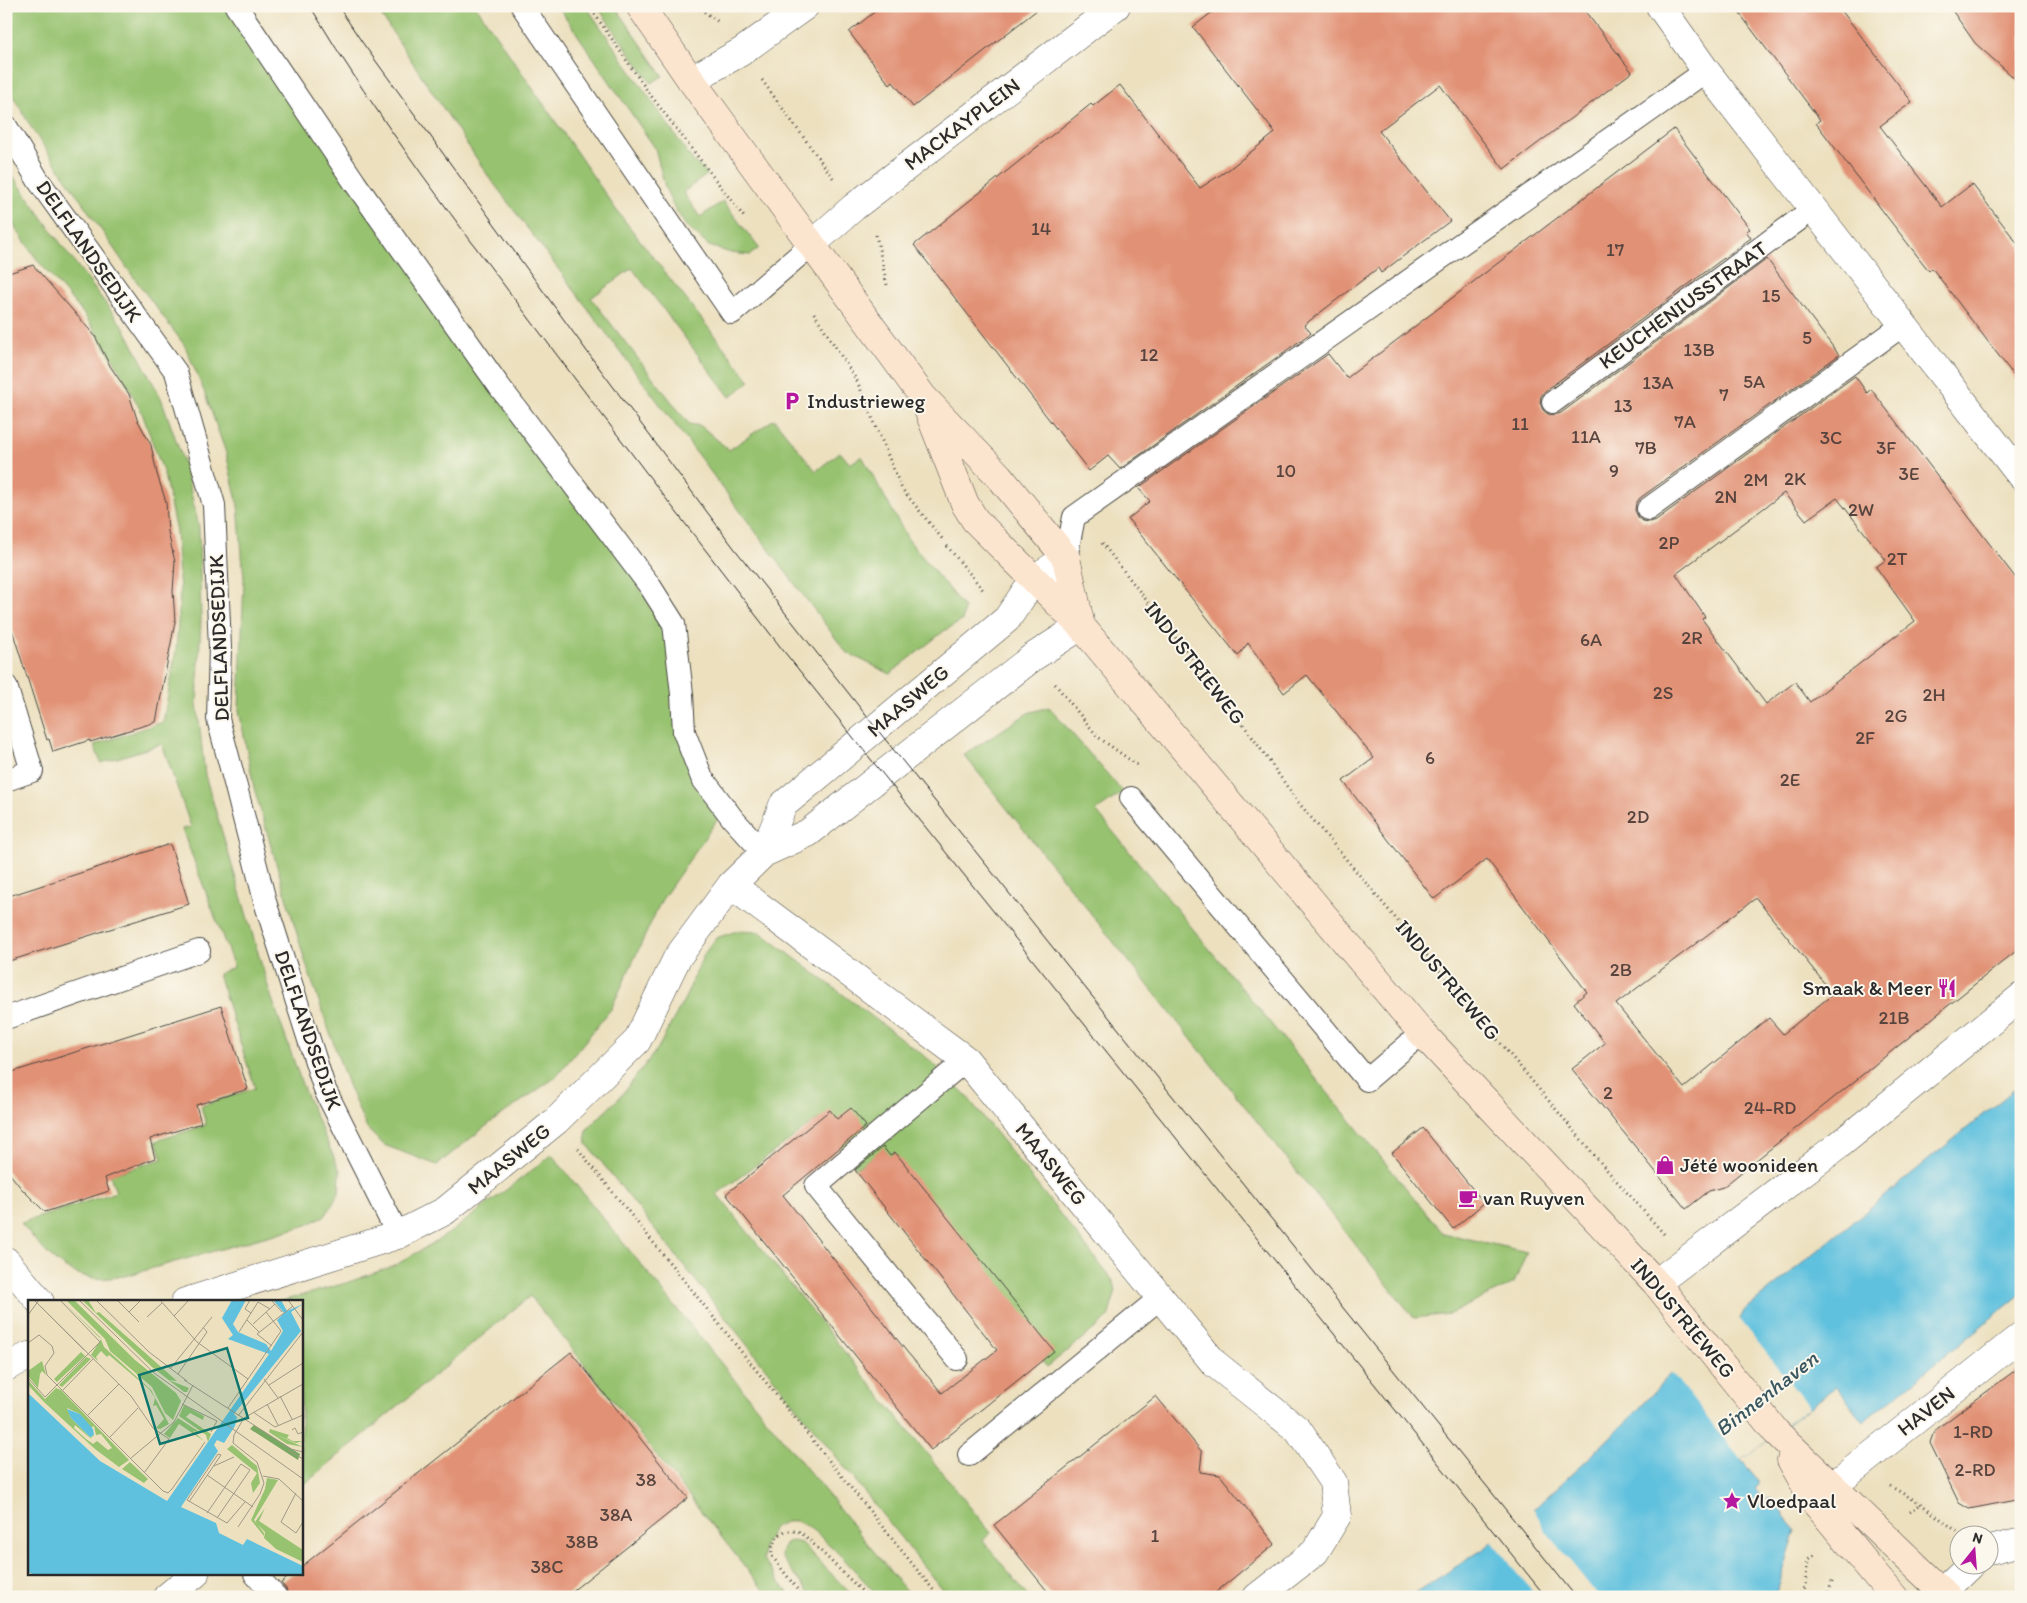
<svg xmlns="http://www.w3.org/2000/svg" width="2027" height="1603" font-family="Itim,sans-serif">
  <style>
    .green { fill: #97c270; stroke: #61764e }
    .water { fill: #60c1de; stroke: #467684 }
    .pier { fill: #ece0bf }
    .building { fill: #e19175; fill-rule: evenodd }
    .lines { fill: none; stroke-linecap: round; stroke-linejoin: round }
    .lane-casing { stroke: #484641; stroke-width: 24 }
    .street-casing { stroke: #484641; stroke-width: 29 }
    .secondary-casing { stroke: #484641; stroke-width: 29 }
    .path { stroke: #484641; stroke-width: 3; stroke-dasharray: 1 4; stroke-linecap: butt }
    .lane { stroke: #fff; stroke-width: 22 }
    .street { stroke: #fff; stroke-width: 28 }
    .secondary { stroke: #fce5cf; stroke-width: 28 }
    .tram { stroke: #2b2b2b; stroke-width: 1 }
    .labels { text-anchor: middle; stroke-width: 4; stroke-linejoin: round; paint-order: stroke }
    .number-label { font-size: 19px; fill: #58443e }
    .street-label { font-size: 21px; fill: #2b2b2b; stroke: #fbf7ec }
    .poi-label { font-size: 21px; fill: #2b2b2b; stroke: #fbf7ec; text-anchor: start }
    .water-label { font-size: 22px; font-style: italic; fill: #3b5861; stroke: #fbf7ec }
    .inset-river { fill: none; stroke: #60c1de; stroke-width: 2.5 }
    .inset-road { fill: none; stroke: #9f9884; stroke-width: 1 }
    .view { fill: #0f766e; fill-opacity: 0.15; stroke: #0f766e; stroke-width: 2.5 }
    .inset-edge { fill: none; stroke: #2b2b2b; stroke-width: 2.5 }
  </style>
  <rect width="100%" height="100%" fill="#fbf7ec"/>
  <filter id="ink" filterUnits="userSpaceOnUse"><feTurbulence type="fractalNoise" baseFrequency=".02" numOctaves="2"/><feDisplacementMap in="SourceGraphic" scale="10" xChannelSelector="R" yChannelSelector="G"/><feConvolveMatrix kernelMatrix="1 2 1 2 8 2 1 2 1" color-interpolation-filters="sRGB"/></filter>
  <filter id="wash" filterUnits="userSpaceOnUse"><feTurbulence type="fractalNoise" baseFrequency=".0096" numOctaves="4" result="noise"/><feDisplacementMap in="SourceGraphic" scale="20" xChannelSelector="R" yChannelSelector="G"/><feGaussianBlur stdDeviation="1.12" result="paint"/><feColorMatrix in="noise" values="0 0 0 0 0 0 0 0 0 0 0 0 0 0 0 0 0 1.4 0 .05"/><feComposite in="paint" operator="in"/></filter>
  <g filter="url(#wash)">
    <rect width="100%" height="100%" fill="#ece0bf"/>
    <path class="green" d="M6 6H227L629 570 667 633 719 817 661 901 611 1009 556 1077 490 1123 437 1165 384 1145 367 1129 348 1085 306 964 254 788 239 710 244 579 238 505 226 453 204 391 185 346 132 275 34 132 6 84Z
      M375 6H476L617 211 750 381 730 397 632 268 591 298 689 424 701 426 729 450 774 419 816 471 840 452 850 464 862 456 908 539 964 608 962 621 944 631 890 674 846 652 489 177Z
      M558 6H586L693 161 708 174 683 192 700 217 723 201 759 248 750 255 731 253 709 246 686 226 672 204 665 187 655 148Z
      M597 6H615L663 76 651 83Z
      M6 166 66 251 124 328 161 398 184 463 199 527 201 620 197 703 205 775 270 993 304 1090 340 1171 339 1193 326 1215 307 1225 125 1276C115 1277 104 1280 94 1278 61 1274 40 1247 21 1223L116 1192 110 1175 162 1159 156 1141 206 1125 201 1106 255 1088 218 974 234 967 182 829 191 827 162 744 101 763 94 745 163 722 176 651 180 592 176 532 164 474 142 413 115 362 83 313 38 261 6 214Z
      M1049 707 1123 792 1096 811 1443 1233 1527 1252 1514 1283 1450 1314 1414 1318 964 755 1028 713Z
      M737 931 760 932 931 1061 965 1094 1114 1282 1116 1291 1108 1318 1047 1367 872 1157 856 1168 818 1119 717 1194 991 1533 983 1540 1028 1597H948L587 1144 586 1135 588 1128 619 1098 658 1048 686 996 704 954 716 938Z
      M552 1155 911 1597H879C864 1581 815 1524 796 1521 788 1520 781 1524 774 1527L764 1546 763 1560 791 1597H769L530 1296 301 1487V1302H278L346 1283 396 1265 448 1234Z
      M793 1541 801 1543 854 1597H812L781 1557 782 1549 787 1542Z"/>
    <path class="water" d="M2021 1084V1294L1864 1421 1836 1387 1741 1460 1760 1482 1754 1488 1765 1501 1770 1498 1796 1529 1780 1582 1774 1597H1409L1485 1548 1537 1506 1591 1456 1636 1412 1672 1372 1740 1319 1744 1311Z"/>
    <path class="pier" d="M1738 1317 1809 1407 1741 1460 1670 1371Z
      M1532 1506 1546 1531 1599 1597H1537L1491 1540Z"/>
    <g id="blocks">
      <path class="building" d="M882 6H1042L913 107 893 82 890 85 849 32Z
        M1220 6H1581L1632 72 1504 169 1440 85 1379 131 1450 221 1381 273 1378 268 1304 325 1311 333 1120 469 1108 456 1089 471 914 245 1091 104 1093 106 1120 85 1200 188 1228 170 1275 133 1193 27Z
        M1734 6H1838L1912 102 1880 126 1942 207 1972 184 2021 248V385L1932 268 1929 271 1888 218 1816 123 1820 120Z
        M1949 6H2021V84L1975 43Z
        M1674 129 1750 229 1746 231 1751 238 1545 391 1541 396 1540 403 1543 410 1548 414 1554 415 1561 413 1767 259 1839 355 1640 498 1636 503 1635 510 1638 517 1643 521 1649 522 1656 520 1855 376 1867 393 1871 389 2021 585V947L1723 1187 1709 1191 1686 1209 1572 1069 1605 1043 1574 1003 1587 992 1487 859 1434 899 1343 781 1374 758 1307 675 1284 693 1248 643 1238 656 1128 519 1150 501 1138 488 1328 354 1347 378ZM1784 493 1806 520 1837 498 1886 560 1876 567 1915 621 1810 702 1795 682 1766 704 1702 619 1705 617 1676 574ZM1756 898 1833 994 1783 1034 1769 1018 1684 1088 1616 1004Z
        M33 265 95 336 110 366 129 394 137 419 151 445 157 474 166 502 168 532 175 562 173 591 175 622 156 722 90 742V740L53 752 49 739 47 740 6 611V274Z
        M170 844 189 904 6 962V897Z
        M221 1006 248 1089 196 1105 201 1123 150 1139 155 1158 105 1178 109 1191 45 1212 21 1188 6 1169V1074Z
        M851 1108 866 1126 783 1195 907 1352 942 1393 997 1350 855 1170 883 1147 890 1156 895 1152 1054 1351 931 1450 726 1194 830 1110 837 1119Z
        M1423 1128 1484 1203 1453 1229 1392 1153Z
        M571 1352 688 1498 565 1597H289L286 1589 281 1583 292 1574H301V1567Z
        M2021 1366V1499L1969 1509 1959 1503 1930 1443 1934 1431Z
        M1156 1396 1202 1452 1200 1472 1220 1475 1275 1544 1210 1597H1052L994 1525Z"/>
    </g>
  </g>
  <g filter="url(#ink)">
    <use href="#blocks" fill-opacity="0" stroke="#484641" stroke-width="1"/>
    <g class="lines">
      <g class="lane-casing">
        <path id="lane" d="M236 6 355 183 499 386 650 586 674 624 682 694 684 732 702 778 733 819 764 853
          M522 6 732 313 811 245
          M6 126 38 180 176 372 214 505 220 648 218 719 235 783 266 905 325 1090 398 1235
          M1553 402 1813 209
          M1648 509 1903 325
          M1066 558 1074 517 1706 71
          M6 686 32 771 6 780
          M1131 798 1367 1080 1422 1033
          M6 1018 199 951
          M957 1359 816 1186 966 1060
          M969 1455 1160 1298
          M255 1574 276 1597"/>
      </g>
      <g class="street-casing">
        <path id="street" d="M1660 6 1706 71 2021 476
          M691 80 741 52 805 6
          M811 245 854 207 1116 6
          M764 853 783 805 1007 619 1034 579 1066 558
          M731 885 966 1060 1214 1363 1298 1430 1333 1482 1337 1516 1315 1552 1257 1597
          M6 1261 40 1302
          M1656 1283 1839 1145 2021 997
          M185 1302 398 1235 445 1211 556 1121 637 1041 677 958 731 885 764 853 808 833 1033 657 1081 626
          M6 1367 29 1356
          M1814 1501 2021 1336
          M1990 1550 2021 1542
          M1942 1592 1969 1566
          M167 1597 195 1574"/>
      </g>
      <g class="secondary-casing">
        <path id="secondary" d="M640 6 691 80 923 397 999 476 1066 558 1081 626
          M923 397 965 504 975 520 1081 626 1422 1033 1656 1283 1776 1432 1948 1597
          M1791 1460 1814 1501 1894 1597"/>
      </g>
      <path class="path" d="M589 6 649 93 744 217
        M696 6 720 23
        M762 80 833 178
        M876 235 887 285
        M814 313 857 381 902 489 944 541
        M1102 543 1248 731 1298 802 1606 1169 1664 1234
        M947 546 984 591
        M1055 684 1098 737 1137 765
        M578 1149 939 1597
        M1890 1486 1921 1504 1959 1533
        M1910 1512 1921 1504
        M2015 1580 2017 1597
        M803 1597 772 1556C771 1545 775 1537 785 1531H798L804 1535 868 1597
        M1798 1597 1805 1586 1808 1560 1815 1555
        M1827 1597 1833 1579"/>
      <use href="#lane" class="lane"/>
      <use href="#street" class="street"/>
      <use href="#secondary" class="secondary"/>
      <path class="tram" d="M310 6C379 121 460 227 541 334 621 440 701 545 782 649L1546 1597
        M338 6 362 42 594 361 734 548 876 728 1576 1597"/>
    </g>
  </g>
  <defs>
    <g id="parking-bare" transform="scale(1.5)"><path d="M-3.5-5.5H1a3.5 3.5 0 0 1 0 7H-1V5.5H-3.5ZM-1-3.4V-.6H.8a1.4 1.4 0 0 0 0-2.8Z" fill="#b5179e" stroke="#fbf7ec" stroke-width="2.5" paint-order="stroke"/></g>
    <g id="restaurant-bare" transform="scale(1.5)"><path d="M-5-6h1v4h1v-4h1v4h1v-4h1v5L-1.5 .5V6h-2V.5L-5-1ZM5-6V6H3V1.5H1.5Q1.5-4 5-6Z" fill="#b5179e" stroke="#fbf7ec" stroke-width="2.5" paint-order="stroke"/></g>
    <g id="shop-bare" transform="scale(1.5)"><path d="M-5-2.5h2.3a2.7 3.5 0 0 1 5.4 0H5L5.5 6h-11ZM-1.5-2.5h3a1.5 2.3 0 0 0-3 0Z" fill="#b5179e" stroke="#fbf7ec" stroke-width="2.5" paint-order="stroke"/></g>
    <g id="cafe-bare" transform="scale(1.5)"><path d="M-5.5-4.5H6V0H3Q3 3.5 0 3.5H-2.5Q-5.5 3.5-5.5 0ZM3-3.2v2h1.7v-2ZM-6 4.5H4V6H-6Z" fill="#b5179e" stroke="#fbf7ec" stroke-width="2.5" paint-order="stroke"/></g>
    <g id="sight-bare" transform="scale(1.5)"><path d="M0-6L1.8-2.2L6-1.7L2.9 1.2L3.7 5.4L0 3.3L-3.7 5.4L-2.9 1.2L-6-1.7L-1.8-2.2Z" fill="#b5179e" stroke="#fbf7ec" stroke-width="2.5" paint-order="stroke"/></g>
  </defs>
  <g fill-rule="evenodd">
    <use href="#parking-bare" x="792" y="401"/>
    <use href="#restaurant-bare" x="1947" y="988"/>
    <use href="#shop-bare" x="1665" y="1165"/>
    <use href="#cafe-bare" x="1468" y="1198"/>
    <use href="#sight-bare" x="1732" y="1501"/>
  </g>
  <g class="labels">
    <g class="number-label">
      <text x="1041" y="235">14</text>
      <text x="1615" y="256">17</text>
      <text x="1771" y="302">15</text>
      <text x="1807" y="344">5</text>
      <text x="1699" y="356">13B</text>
      <text x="1149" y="361">12</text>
      <text x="1754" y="388">5A</text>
      <text x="1658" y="389">13A</text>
      <text x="1724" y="401">7</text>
      <text x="1623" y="412">13</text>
      <text x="1685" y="428">7A</text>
      <text x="1520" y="430">11</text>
      <text x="1586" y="443">11A</text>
      <text x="1831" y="444">3C</text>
      <text x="1646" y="454">7B</text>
      <text x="1886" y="454">3F</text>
      <text x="1286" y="477">10</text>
      <text x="1614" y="477">9</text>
      <text x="1909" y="480">3E</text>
      <text x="1795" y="485">2K</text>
      <text x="1756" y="486">2M</text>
      <text x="1726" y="503">2N</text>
      <text x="1861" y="516">2W</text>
      <text x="1669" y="549">2P</text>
      <text x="1897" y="565">2T</text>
      <text x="1692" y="644">2R</text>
      <text x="1591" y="646">6A</text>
      <text x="1663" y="699">2S</text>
      <text x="1934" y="701">2H</text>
      <text x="1896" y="722">2G</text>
      <text x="1865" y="744">2F</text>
      <text x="1430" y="764">6</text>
      <text x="1790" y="786">2E</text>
      <text x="1638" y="823">2D</text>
      <text x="1621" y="976">2B</text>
      <text x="1894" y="1024">21B</text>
      <text x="1608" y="1099">2</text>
      <text x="1770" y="1114">24-RD</text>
      <text x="1973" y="1438">1-RD</text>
      <text x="1975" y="1476">2-RD</text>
      <text x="646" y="1486">38</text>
      <text x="616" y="1521">38A</text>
      <text x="1155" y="1542">1</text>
      <text x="582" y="1548">38B</text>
      <text x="547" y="1573">38C</text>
    </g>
    <g class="street-label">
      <text transform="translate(962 124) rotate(-37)" y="7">MACKAYPLEIN</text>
      <text transform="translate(89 251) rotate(55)" y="7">DELFLANDSEDIJK</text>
      <text transform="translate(1683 305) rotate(-36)" y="7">KEUCHENIUSSTRAAT</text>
      <text transform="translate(219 638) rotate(-92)" y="7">DELFLANDSEDIJK</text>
      <text transform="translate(1195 663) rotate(52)" y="7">INDUSTRIEWEG</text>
      <text transform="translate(908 701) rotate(-40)" y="7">MAASWEG</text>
      <text transform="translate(1448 980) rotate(50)" y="7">INDUSTRIEWEG</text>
      <text transform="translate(308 1030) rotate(71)" y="7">DELFLANDSEDIJK</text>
      <text transform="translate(509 1159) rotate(-39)" y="7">MAASWEG</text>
      <text transform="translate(1051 1164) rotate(51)" y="7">MAASWEG</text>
      <text transform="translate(1683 1318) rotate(50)" y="7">INDUSTRIEWEG</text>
      <text transform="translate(1926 1411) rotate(-38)" y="7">HAVEN</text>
    </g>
    <g class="poi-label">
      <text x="807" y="408">Industrieweg</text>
      <text x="1932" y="995" text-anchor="end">Smaak &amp; Meer</text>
      <text x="1680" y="1172">Jété woonideen</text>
      <text x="1483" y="1205">van Ruyven</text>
      <text x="1747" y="1508">Vloedpaal</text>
    </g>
    <g class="water-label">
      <text transform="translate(1766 1393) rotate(-38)" y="8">Binnenhaven</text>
    </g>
  </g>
  <g transform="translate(28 1300)">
    <rect width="275" height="275" fill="#ece0bf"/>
    <path d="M33 0 72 37 76 47 123 90 141 124 132 129 128 128 136 119 128 105 125 106 127 98 121 89 81 55 79 57 73 51 68 57 70 61 63 55 73 39ZM38 0H46L107 60 148 93 153 101 145 120 137 113 124 87 82 51 77 39ZM54 0H60L68 13 71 12 149 81 141 80 161 88 159 92H156L124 67ZM53 52 57 56 29 82 26 79ZM58 57 63 59 34 87 31 85ZM14 61 18 75 14 71 12 74 10 88 0 76V71ZM0 80 17 99 28 88 33 90 101 160 91 167 67 149 16 102 1 86ZM39 108 52 114 62 128 66 126 68 135 73 134 84 148 80 150 69 141 65 144 58 139 46 128 47 125 61 137 63 138 66 135 62 137 43 118ZM156 105 176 116 175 120 162 113 158 117 183 134 180 142 178 135 151 116ZM150 118 173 133 165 131 176 141 151 124 142 138 136 134ZM242 129 261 135 259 138 265 141H275L268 143 249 135 275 147 259 144 241 132ZM204 145 229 166 232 183 225 193 223 183 229 173 199 149ZM102 162 120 179 116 183 94 169ZM239 178 250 180 226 220 236 233V236L223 220 237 189ZM237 208 231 221 275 250V262L248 249 236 238 237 232 227 222Z" fill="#97c270" fill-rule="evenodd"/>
    <path d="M226 125 272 154 270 160 222 129Z" fill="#79a862"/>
    <path d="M204 0H218L205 24 210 32 238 44 243 51 255 31 249 20 256 13 245 0H253L259 11 275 4 263 12 273 31 206 114 209 117 207 126 196 143 189 140 186 145 190 151 153 207 188 223 191 233 215 245 219 239 275 266V275H7L0 272V93L72 161 139 201 241 54 200 39 205 35 194 18ZM39 109 52 114 65 129 66 135 62 137 43 118Z" fill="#60c1de"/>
    <path class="inset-river" d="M0 175 41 209 164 275M108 275 168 226 169 219M187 275 200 238"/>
    <path class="inset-road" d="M6 0 103 96 125 128 141 139 116 173M51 0 126 73 275 179M68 0 121 52 159 81M89 0 111 22M132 0 169 42 220 79M222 0 217 9 223 13M243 0 254 12M260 0 275 20M12 6 56 50M101 12 113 0M0 15 11 0M146 16 161 0M119 17 134 3M219 20 231 32M225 24 247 4M211 32 230 2 242 9M0 43 11 35 24 46 26 53 17 66 19 75 135 191 140 193 144 189 177 142M244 46 229 34 265 6M142 69 184 17M150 74 179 32 175 27M0 78 17 97 72 42 32 0M236 79 250 98M156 80 263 149 275 152M241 85 275 63M35 90 65 59M252 96 264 119M154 104 189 121 183 132M239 104 250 125M200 108 253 31 238 12M225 112 247 127 275 115M60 115 91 84M210 116 275 32M216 118 275 84M264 130 267 128 270 134 275 132M82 137 110 108M260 150 275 159M190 154 159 200 199 223 217 202M103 158 146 122 165 85M186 166 206 157M179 175 225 207M235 176 251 179 275 201M268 193 253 222 268 233 275 222M161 202 193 155 190 154M179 213 213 164 222 170 189 218M210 227 232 194 236 183 229 162 205 143 206 135 216 118"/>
    <path class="view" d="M199 48 220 118 132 144 111 75Z"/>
    <rect width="275" height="275" class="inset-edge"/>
  </g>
  <rect width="2027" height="1603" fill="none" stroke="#fbf7ec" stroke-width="25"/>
  <g transform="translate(1974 1550) rotate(17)"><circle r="24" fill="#fbf7ec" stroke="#a8a59f"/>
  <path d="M0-4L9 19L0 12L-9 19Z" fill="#b5179e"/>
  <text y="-8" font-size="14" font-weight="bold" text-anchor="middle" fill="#2b2b2b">N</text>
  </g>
</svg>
